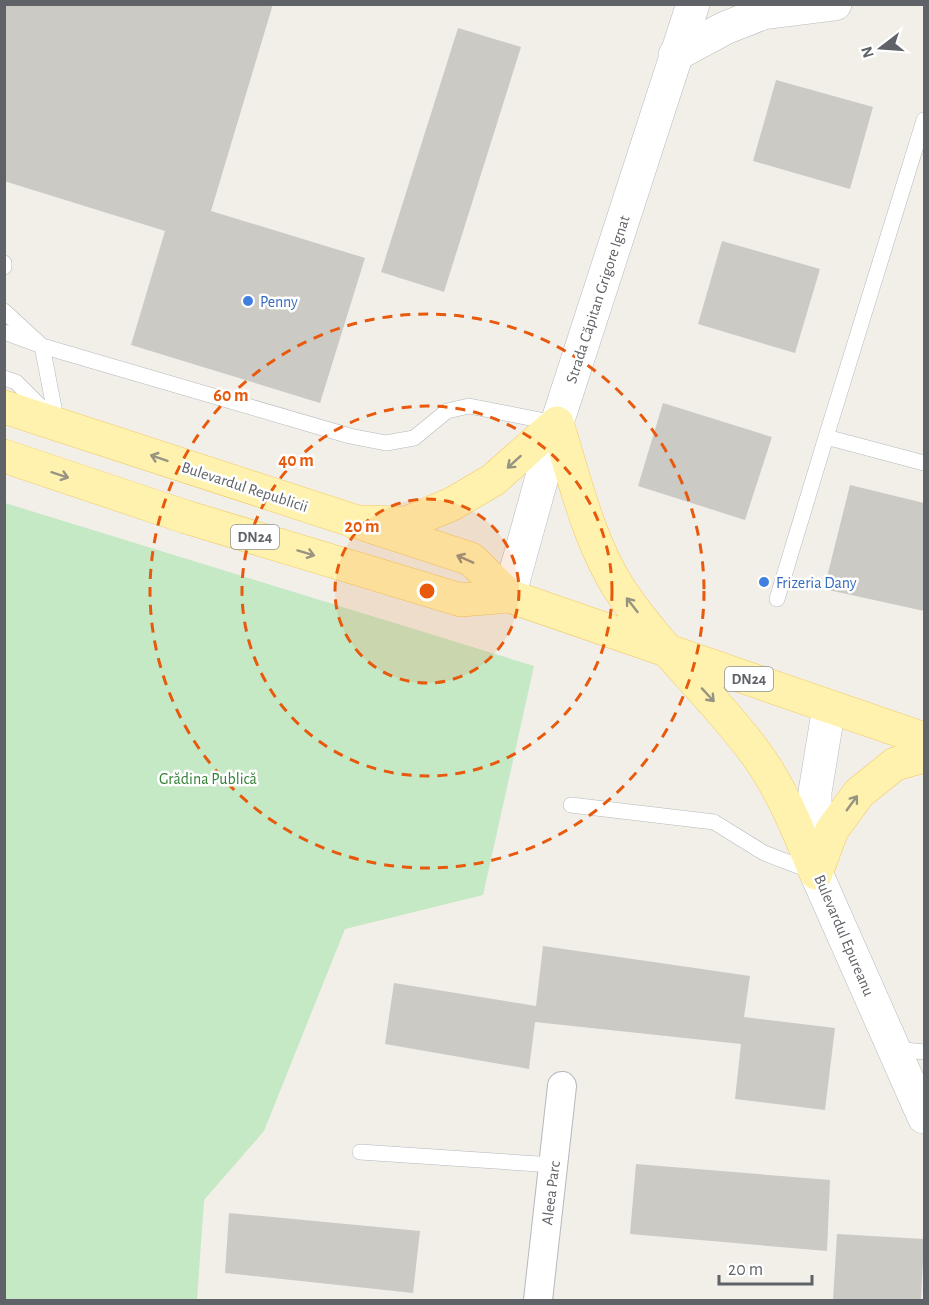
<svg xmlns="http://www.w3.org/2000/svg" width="929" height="1305" font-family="'Alegreya Sans',sans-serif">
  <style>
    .green { fill: #c5e8c5 }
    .building { fill: #cccac5 }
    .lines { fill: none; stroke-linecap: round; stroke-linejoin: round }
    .lane-casing { stroke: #b5b8bc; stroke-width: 16 }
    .street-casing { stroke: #b5b8bc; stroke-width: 30 }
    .secondary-casing { stroke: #b6babf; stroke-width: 34 }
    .primary-casing { stroke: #f2c960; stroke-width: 34 }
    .lane { stroke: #fff; stroke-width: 15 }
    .street { stroke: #fff; stroke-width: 28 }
    .secondary { stroke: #fff; stroke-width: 33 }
    .primary { stroke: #fff2af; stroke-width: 33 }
    .oneway { stroke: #979581 }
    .ring { fill: none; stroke: #e8590c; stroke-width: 3; stroke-dasharray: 10 8 }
    .shop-dot { fill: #3f7fe0; stroke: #fff; stroke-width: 2 }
    .labels { text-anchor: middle; stroke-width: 5; stroke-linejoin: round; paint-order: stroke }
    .shield { fill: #fff; stroke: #8f9295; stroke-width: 1.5 }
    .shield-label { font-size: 15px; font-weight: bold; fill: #5f6368 }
    .street-label { font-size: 16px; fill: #5f6368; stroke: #fff }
    .shop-label { font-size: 16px; fill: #366cbe; stroke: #fff; text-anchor: start }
    .park-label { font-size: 16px; fill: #348238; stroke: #fff }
    .centre { fill: #e8590c; stroke: #fff; stroke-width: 3 }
    .ring-label { font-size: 18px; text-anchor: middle; font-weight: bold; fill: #e8590c; stroke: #fff; stroke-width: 5; stroke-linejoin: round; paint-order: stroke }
  </style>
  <rect width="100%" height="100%" fill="#f1efe8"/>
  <path class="green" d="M5 503 534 666 483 895 345 929 264 1131 204 1200 197 1300H5Z"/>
  <path class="building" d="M4 4H273L211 211 365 258 320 403 131 345 165 231 4 181Z
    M458 28 521 47 444 292 381 272Z
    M776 80 873 107 850 189 753 161Z
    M722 241 820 269 795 353 698 324Z
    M663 403 772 437 745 520 638 486Z
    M850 485 924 503V611L824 589Z
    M543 946 750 976 744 1017 835 1028 825 1110 735 1099 741 1044 535 1022 529 1069 385 1044 394 983 536 1006Z
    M636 1164 830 1180 827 1251 630 1234Z
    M229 1213 420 1231 413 1293 225 1273Z
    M837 1234 924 1239 921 1300H833Z"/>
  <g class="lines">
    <g class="lane-casing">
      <path id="lane" d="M924 120 826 437 924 463
        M4 263V267
        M4 311 42 346 350 436 386 443 414 438 447 411 469 406 555 423
        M4 332 42 346 57 423
        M4 378 16 382 46 412
        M777 599 826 437
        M571 805 714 822 764 853 814 872
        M895 1049 924 1052
        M360 1152 554 1165"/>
    </g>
    <g class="street-casing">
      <path id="street" d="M538 1300 562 1086"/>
    </g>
    <g class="secondary-casing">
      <path id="secondary" d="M675 55 725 28 763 13 835 4
        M509 596 557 423 693 4
        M829 707 815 792 816 873 924 1117"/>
    </g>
    <g class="primary-casing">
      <path id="primary" d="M4 407 471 559 509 596
        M4 456 186 517 461 600 509 596 924 739
        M354 522 407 523 452 504 493 480 557 423C575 480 588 540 620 590 660 650 715 697 757 755 783 791 799 833 816 873
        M816 873 832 830 859 793 895 764 924 756"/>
    </g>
    <use href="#lane" class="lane"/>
    <use href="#street" class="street"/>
    <use href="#secondary" class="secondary"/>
    <use href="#primary" class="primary"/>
  </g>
  <defs><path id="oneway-shaft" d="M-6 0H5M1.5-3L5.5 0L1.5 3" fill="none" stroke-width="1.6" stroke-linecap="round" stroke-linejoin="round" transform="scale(1.5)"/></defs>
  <g class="oneway">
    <use href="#oneway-shaft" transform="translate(159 458) rotate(-161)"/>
    <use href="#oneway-shaft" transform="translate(514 462) rotate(138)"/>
    <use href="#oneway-shaft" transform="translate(60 475) rotate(18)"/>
    <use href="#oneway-shaft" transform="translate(306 553) rotate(17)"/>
    <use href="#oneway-shaft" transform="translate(465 559) rotate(-156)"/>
    <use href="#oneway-shaft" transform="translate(632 605) rotate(-128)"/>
    <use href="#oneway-shaft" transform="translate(708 695) rotate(47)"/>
    <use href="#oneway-shaft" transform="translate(852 803) rotate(-54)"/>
  </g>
  <circle cx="427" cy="591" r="92" fill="#e8590c" fill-opacity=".12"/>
  <g class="ring">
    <circle cx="427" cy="591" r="92"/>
    <circle cx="427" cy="591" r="185"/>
    <circle cx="427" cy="591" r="277"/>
  </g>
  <g class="shop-dot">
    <circle cx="248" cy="301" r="6"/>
    <circle cx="764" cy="582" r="6"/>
  </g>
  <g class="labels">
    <g class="shield">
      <rect x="231" y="525" width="48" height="24" rx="4.5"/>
      <rect x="725" y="667" width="48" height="24" rx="4.5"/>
    </g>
    <g class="shield-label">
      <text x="255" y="542">DN24</text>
      <text x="749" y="684">DN24</text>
    </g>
    <g class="street-label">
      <text transform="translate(597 299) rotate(-72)" y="6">Strada Căpitan Grigore Ignat</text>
      <text transform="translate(245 486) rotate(18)" y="6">Bulevardul Republicii</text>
      <text transform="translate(845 935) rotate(67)" y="6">Bulevardul Epureanu</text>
      <text transform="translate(550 1193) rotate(-83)" y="6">Aleea Parc</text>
    </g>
    <g class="shop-label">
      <text x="260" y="307">Penny</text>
      <text x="776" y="588">Frizeria Dany</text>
    </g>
    <g class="park-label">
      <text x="208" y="784">Grădina Publică</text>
    </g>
  </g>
  <circle cx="427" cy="591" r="9" class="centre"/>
  <g class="ring-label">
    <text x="231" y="401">60 m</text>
    <text x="296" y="466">40 m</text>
    <text x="362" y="532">20 m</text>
  </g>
  <rect width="929" height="1305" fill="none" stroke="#5f6368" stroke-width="12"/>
  <g transform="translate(881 48) rotate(253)" stroke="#ffffff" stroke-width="4.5" paint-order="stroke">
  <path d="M0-4.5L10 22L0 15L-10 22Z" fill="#5f6368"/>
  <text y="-9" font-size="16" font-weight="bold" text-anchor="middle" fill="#5f6368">N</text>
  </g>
  <path d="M719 1275v9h93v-9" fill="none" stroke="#5f6368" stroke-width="3"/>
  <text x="728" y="1275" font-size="18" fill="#5f6368" stroke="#ffffff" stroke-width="4.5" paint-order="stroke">20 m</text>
</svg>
